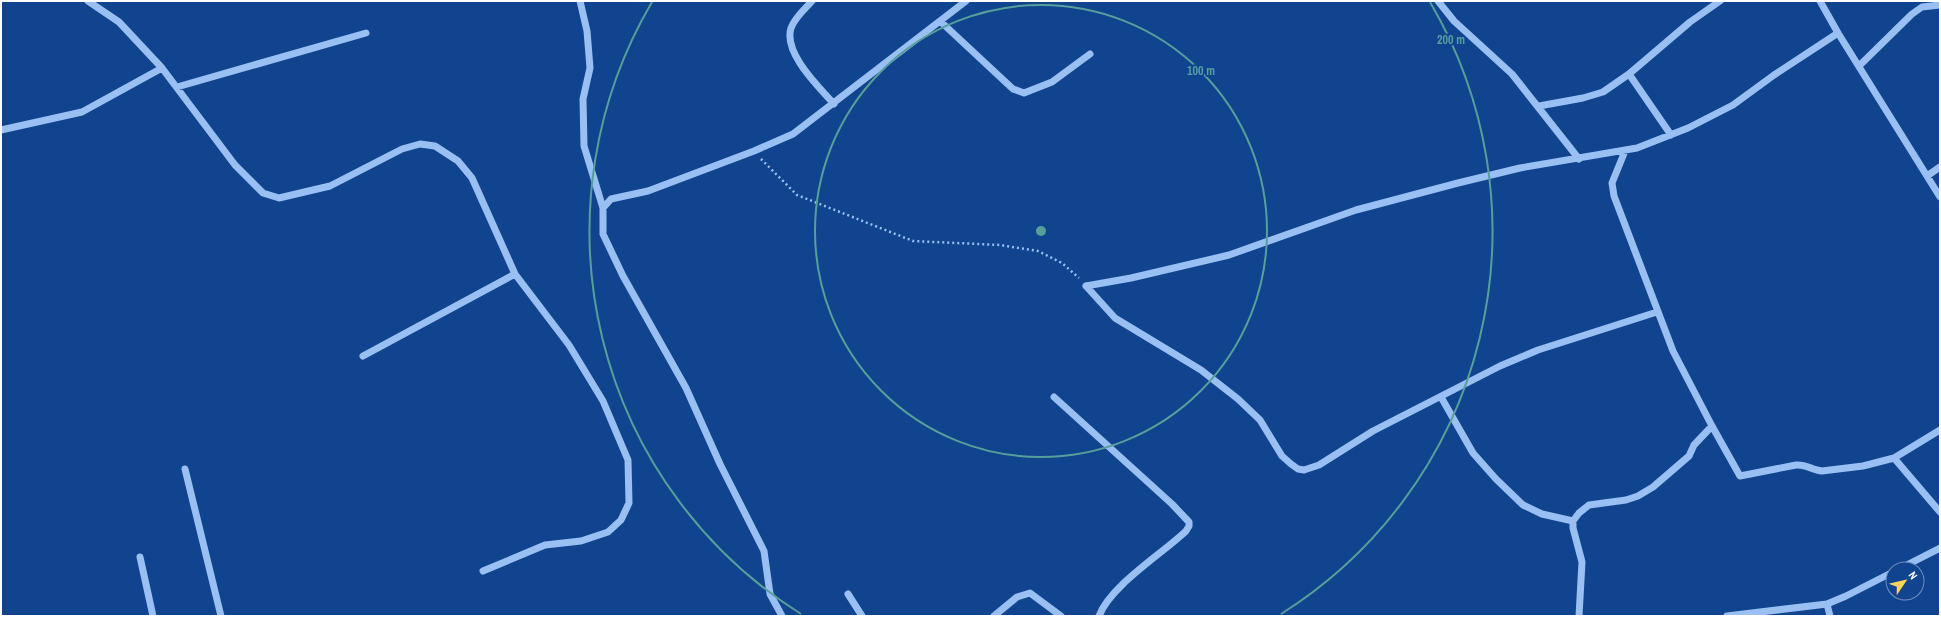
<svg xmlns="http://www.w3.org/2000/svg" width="1941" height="617" font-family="'Archivo Narrow',sans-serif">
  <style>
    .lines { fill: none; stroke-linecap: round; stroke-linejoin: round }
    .path { stroke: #99bff3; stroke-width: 2.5; stroke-dasharray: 2 3; stroke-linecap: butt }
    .minor { stroke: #99bff3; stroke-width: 7 }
    .ring { fill: none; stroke: #579f9a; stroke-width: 2 }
    .centre { fill: #579f9a; stroke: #10448f; stroke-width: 2 }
    .ring-label { font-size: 12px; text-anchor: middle; font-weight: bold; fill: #579f9a; stroke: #10448f; stroke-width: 3.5; stroke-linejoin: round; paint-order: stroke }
  </style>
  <rect width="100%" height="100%" fill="#10448f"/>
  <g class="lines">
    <path class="path" d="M761 159 797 195 913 241 1000 245 1038 251 1062 263 1079 278"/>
    <path class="minor" d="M88 1 119 22 162 68 235 165 263 193 279 198 330 186 402 149 420 144 435 146 458 161 472 178 515 274 569 345 603 401 628 460 629 503 621 520 608 532 581 541 545 545 483 571
      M580 1 587 31 590 68 583 99 584 146 603 208
      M812 1C805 9 795 17 791 28 783 53 819 87 834 104
      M1438 1 1454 21 1512 74 1579 159
      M1820 1 1838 33 1940 197
      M940 21 1013 89 1024 93 1052 82 1090 54
      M1859 66 1912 14 1922 7 1940 5
      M1629 74 1671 135
      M177 87 366 33
      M1539 106 1583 98 1603 92 1629 74 1690 22 1720 1
      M1 130 82 112 162 68
      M1625 151 1612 183 1614 196 1673 351 1712 426 1740 476 1796 465C1806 464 1812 470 1822 471L1863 466 1894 458 1940 430
      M1927 176 1940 167
      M1086 286 1131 278 1229 255 1356 210 1458 183 1520 168 1637 148 1688 128 1733 105 1774 75 1838 33
      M1086 286 1115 318 1201 370 1238 399 1260 420 1282 456 1291 464 1298 469 1304 470 1319 465 1373 431 1500 366 1538 350 1657 312
      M363 356 515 274
      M1054 397 1172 504 1189 522V526L1186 531C1162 554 1111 585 1099 616
      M1441 397 1473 453 1496 479 1523 505 1542 514 1573 521
      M1894 458 1940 512
      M185 469 221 616
      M140 557 153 616
      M1899 569 1940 548
      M848 594 862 616
      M1827 604 1830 616
      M782 616 770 594 764 551 720 464 686 388 623 276 603 234V208L611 199 648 191 754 151 793 134 966 1
      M994 616 1017 597 1030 593 1061 616
      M1579 616 1582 562 1573 528V521L1579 513 1589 505 1626 500 1638 496 1653 487 1689 456 1694 445 1712 426
      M1727 616 1827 604 1846 596 1893 572"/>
  </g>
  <g class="ring">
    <circle cx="1041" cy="231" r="226"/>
    <path d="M801 614A452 452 0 0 1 652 2M1430 2A452 452 0 0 1 1281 614"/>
  </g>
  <circle cx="1041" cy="231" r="6" class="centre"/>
  <g class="ring-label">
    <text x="1451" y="44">200 m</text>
    <text x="1201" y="75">100 m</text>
  </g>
  <rect width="1941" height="617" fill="none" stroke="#ffffff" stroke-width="4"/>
  <g transform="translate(1905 581) rotate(55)"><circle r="19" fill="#10448f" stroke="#708fbc"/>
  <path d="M0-3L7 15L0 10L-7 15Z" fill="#ffd45b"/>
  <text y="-6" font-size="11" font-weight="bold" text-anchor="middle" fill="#ffffff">N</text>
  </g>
</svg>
